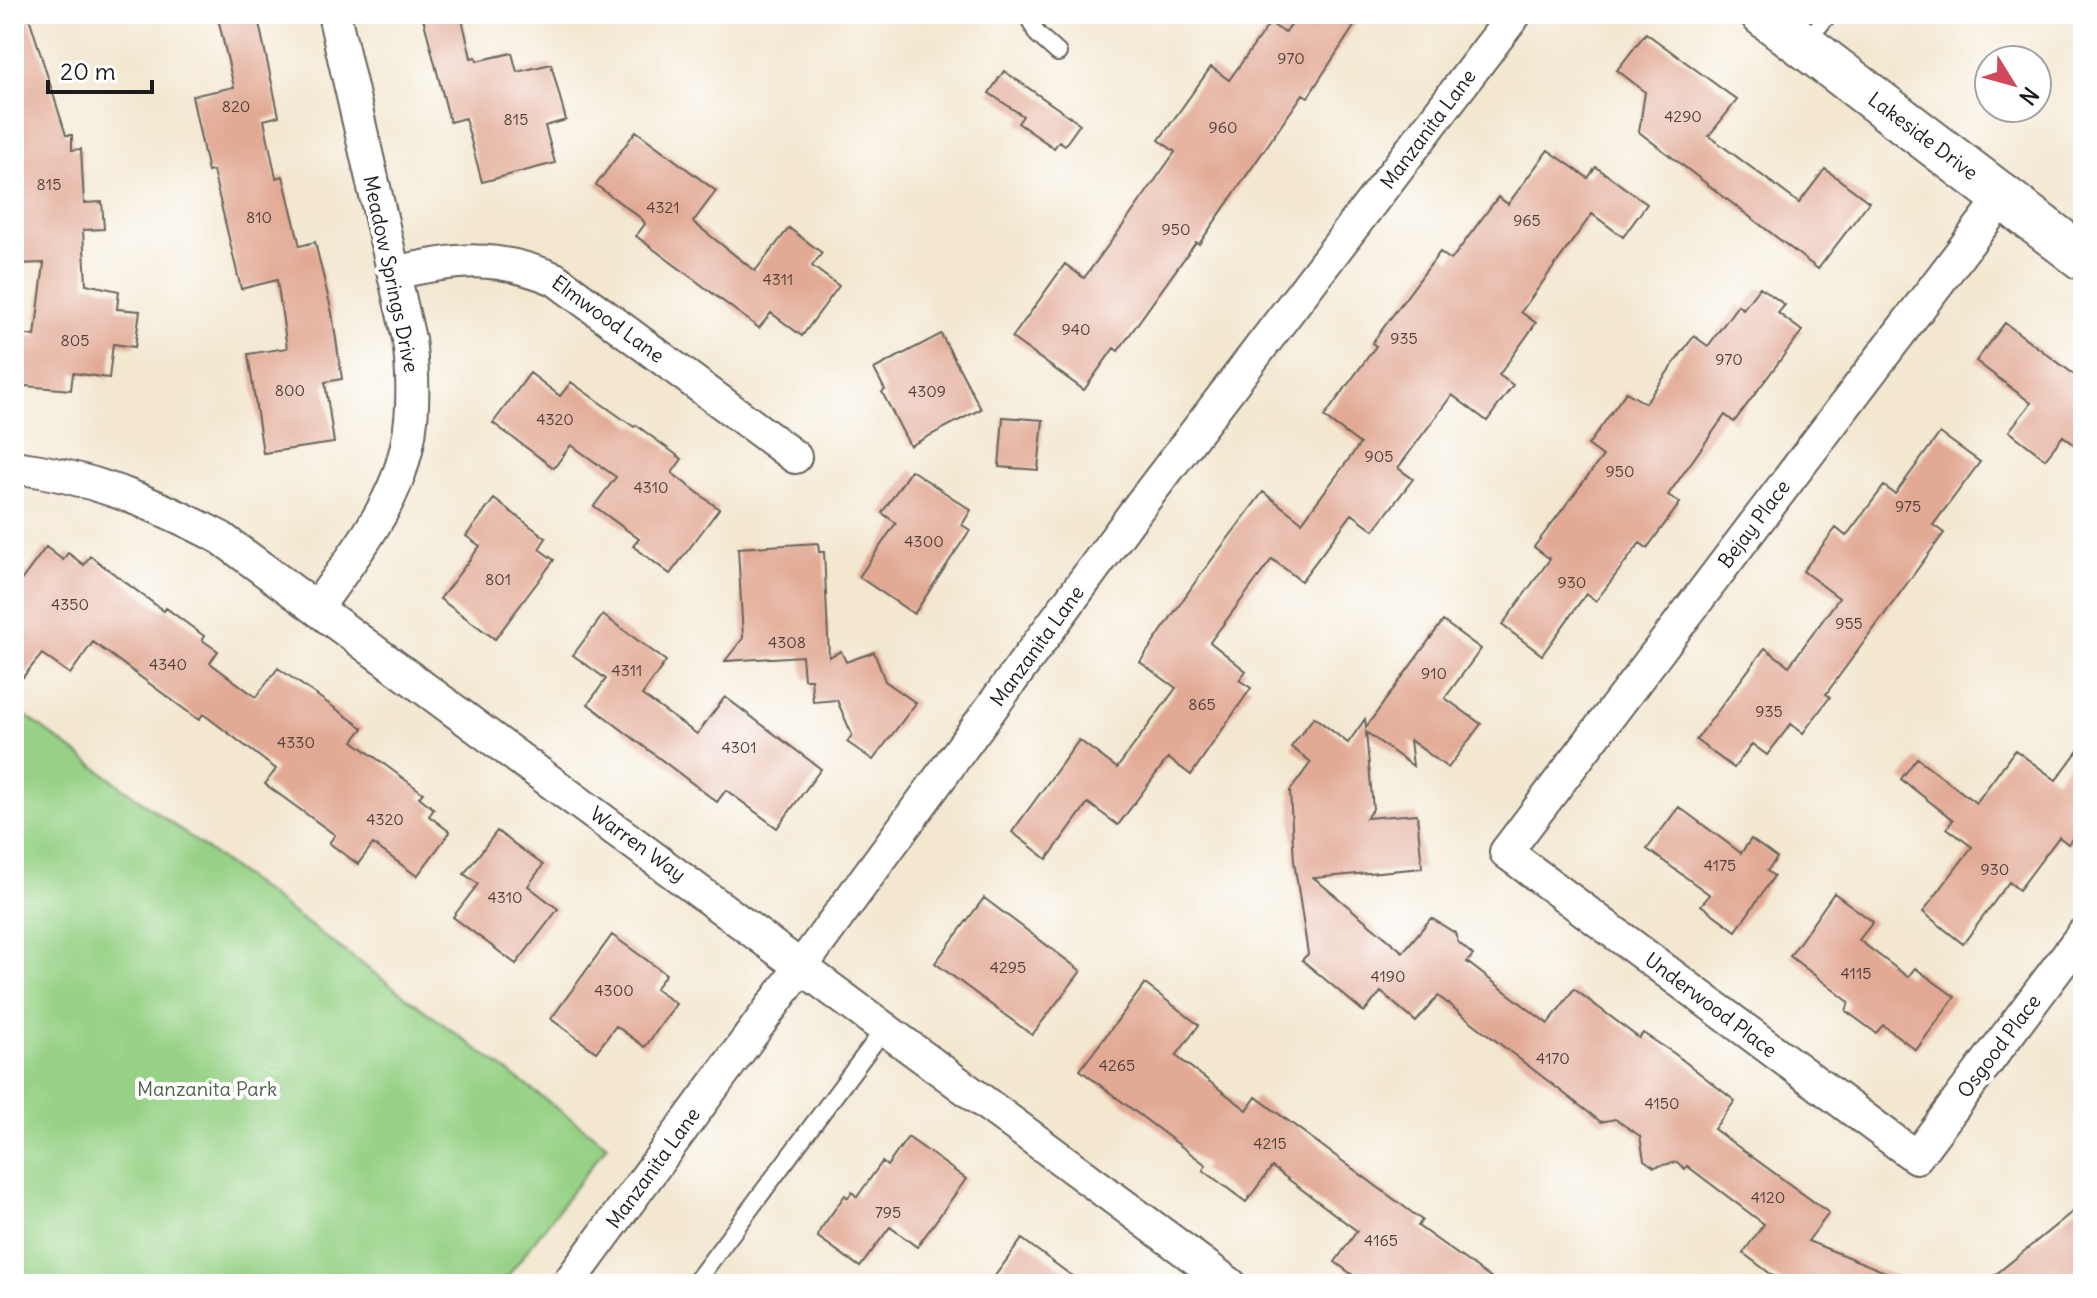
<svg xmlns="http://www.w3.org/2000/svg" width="2097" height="1298" font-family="Delius,sans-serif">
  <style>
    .green { fill: #96d185; stroke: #597650; stroke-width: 2 }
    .building { fill: #e2aa95 }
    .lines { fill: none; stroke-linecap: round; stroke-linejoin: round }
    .lane-casing { stroke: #67635b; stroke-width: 20 }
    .street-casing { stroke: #67635b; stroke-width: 36 }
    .secondary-casing { stroke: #67635b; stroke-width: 48 }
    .lane { stroke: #fff; stroke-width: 16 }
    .street { stroke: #fff; stroke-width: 32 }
    .secondary { stroke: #fff; stroke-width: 44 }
    .labels { text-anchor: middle; stroke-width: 8; stroke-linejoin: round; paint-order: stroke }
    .number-label { font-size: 16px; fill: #4e403a }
    .street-label { font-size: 20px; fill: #1c1c1c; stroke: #fff }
    .park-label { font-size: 20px; fill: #4d6446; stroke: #fff }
  </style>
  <rect width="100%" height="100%" fill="#fff"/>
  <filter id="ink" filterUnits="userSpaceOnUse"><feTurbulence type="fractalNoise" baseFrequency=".0125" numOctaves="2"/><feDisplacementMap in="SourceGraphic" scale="16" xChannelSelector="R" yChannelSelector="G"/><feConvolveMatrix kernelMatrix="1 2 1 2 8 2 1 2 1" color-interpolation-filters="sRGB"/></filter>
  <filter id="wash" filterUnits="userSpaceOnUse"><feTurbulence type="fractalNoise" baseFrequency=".006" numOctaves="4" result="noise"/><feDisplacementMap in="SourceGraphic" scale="32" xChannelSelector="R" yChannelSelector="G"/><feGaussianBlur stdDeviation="1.8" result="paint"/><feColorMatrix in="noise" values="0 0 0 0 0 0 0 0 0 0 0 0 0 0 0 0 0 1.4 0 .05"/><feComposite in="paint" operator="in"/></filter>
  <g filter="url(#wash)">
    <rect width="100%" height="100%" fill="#f3e7d0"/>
    <path class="green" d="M14 707 607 1145 502 1284H14Z"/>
    <g id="blocks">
      <path class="building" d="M14 14H28L66 135H72V150L81 149 84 203 102 202 104 229 83 230 86 284 119 291 117 309 140 311 135 347 113 344 109 378 73 373 71 390 14 385V333L35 336 44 263 14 264Z
        M217 14H257L279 116 264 120 276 178 283 176 300 246 315 242 332 313 342 379 325 382 334 443 263 453 248 354 287 348 277 280 241 289 213 171 208 172 192 96 234 87Z
        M422 14H461L471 58 476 57 477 61 512 53 517 72 551 64 566 120 545 126 555 163 482 182 465 118 450 122Z
        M1299 14H1362L1308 97 1303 94 1199 244 1196 242 1118 351 1114 348 1084 390 1012 338 1065 264 1084 278 1124 224 1175 152 1159 140 1211 67 1229 80 1270 23 1285 33Z
        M1646 33 1737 100 1709 136 1799 203 1825 169 1869 202 1818 269 1639 132 1645 92 1617 70Z
        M1004 71 1080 124 1065 145 1059 141 1054 148 1018 123 1023 116 989 93Z
        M636 131 716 191 693 222 755 271 789 228 822 253 812 266 839 286 802 336 771 313 759 328 636 236 645 224 642 219 596 185Z
        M1548 150 1588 178 1596 167 1647 204 1623 237 1592 214 1521 312 1536 323 1499 375 1513 385 1487 421 1452 395 1398 468 1413 479 1374 530 1352 514 1301 581 1272 559 1210 642 1246 671 1239 680 1251 688 1191 775 1168 758 1118 825 1088 803 1047 859 1012 832 1079 740 1117 768 1176 688 1140 662 1198 578 1263 492 1302 522 1360 444 1324 417 1376 346 1372 343 1440 252 1451 260 1498 197 1508 204Z
        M1760 287 1785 305 1778 313 1802 331 1734 422 1725 415 1668 495 1680 503 1647 548 1640 543 1596 601 1586 594 1542 655 1502 625 1550 559 1534 547 1603 456 1588 445 1626 392 1645 403 1694 336 1708 346 1738 305 1743 309Z
        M2005 323 2083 381V451L2063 436 2045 459 2009 431 2031 403 1976 361Z
        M941 334 981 409 910 446 882 392 885 390 874 369Z
        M530 373 560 396 571 382 634 427 636 425 682 459 672 473 719 509 670 574 633 546 639 539 594 506 616 477 571 445 554 468 493 423Z
        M1003 417 1043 420 1038 470 999 467Z
        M1940 433 1980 462 1933 525 1944 533 1826 694 1830 697 1803 733 1791 724 1767 755 1752 744 1734 768 1696 740 1765 648 1789 666 1839 598 1803 571 1836 528 1846 536 1884 486 1895 494Z
        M911 470 971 510 962 525 970 530 914 614 859 577 896 523 882 513Z
        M494 499 546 538 539 549 554 560 495 639 440 599 480 546 466 536Z
        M818 543 819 552H824L829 657 841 651 846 662 874 652 885 681 916 703 873 760 847 742 852 735 837 700 813 702 811 679H804L802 656 725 661 743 638 738 548Z
        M46 547 63 560 68 553 84 565 90 556 164 611 166 608 204 636 202 640 218 651 210 663 256 697 278 668 363 728 353 741 423 793 419 797 434 809 429 816 450 832 417 876 373 844 358 864 329 843 335 835 265 784 276 769 203 714 199 720 93 642 70 674 42 654 14 688V590Z
        M603 615 666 661 642 695 697 734 725 697 821 769 777 828 726 790 717 802 588 704 606 679 573 655Z
        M1443 621 1481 649 1445 698 1481 724 1448 768 1410 740 1413 766 1366 732 1373 809 1366 818 1417 814 1422 868 1314 878 1403 952 1431 918 1455 933 1458 942 1473 955 1467 962 1548 1024 1574 989 1639 1038 1643 1033 1675 1054 1735 1101 1714 1129 1829 1213 1808 1241 1915 1284H1784L1743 1253 1764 1224 1687 1166 1685 1169 1677 1162 1654 1167 1644 1160 1640 1136 1615 1119 1601 1122 1438 996 1416 1022 1381 992 1364 1012 1302 960 1308 954 1294 861 1290 791 1311 762 1291 747 1314 717 1348 743 1365 719 1366 727Z
        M2083 744V824L2068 844 2059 837 2019 890 2009 882 1963 944 1923 912 1972 847 1947 828 1953 820 1901 779 1917 758 1976 803 2015 750 2056 780Z
        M1679 807 1741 853 1751 839 1777 858 1767 871 1774 876 1736 931 1701 905 1710 895 1647 849Z
        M497 831 543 865 528 886 558 909 516 964 453 917 478 884 464 874Z
        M1834 893 1873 922 1859 940 1908 977 1915 968 1955 997 1916 1050 1883 1025 1876 1033 1846 1011 1849 1002 1790 956Z
        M984 898 1081 971 1032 1035 935 963Z
        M612 935 666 974 655 989 676 1004 645 1047 616 1026 596 1052 551 1019Z
        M1145 984 1199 1025 1176 1056 1247 1110 1256 1097 1422 1220 1418 1226 1499 1284H1365L1335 1262 1357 1231 1272 1167 1246 1202 1203 1170 1206 1165 1080 1070Z
        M908 1137 966 1179 917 1247 890 1227 860 1267 818 1237 820 1230 845 1195 848 1198 852 1192 857 1197 882 1162 887 1166Z
        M2083 1203V1284H1984Z
        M1022 1239 1083 1284H989Z"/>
    </g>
  </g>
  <g filter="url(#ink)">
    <use href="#blocks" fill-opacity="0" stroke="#67635b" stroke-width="2"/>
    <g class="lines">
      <g class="lane-casing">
        <path id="lane" d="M1027 14 1037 34 1058 53
          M1804 44 1829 14
          M694 1284 885 1028"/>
      </g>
      <g class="street-casing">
        <path id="street" d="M2003 197 1506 852 1916 1157 2083 934
          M394 273C457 259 494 254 555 279L795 457
          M14 467C89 476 154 503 221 538L1230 1284
          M317 607C388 509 424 466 409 339L334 14
          M568 1284 1138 508 1515 14"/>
      </g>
      <g class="secondary-casing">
        <path id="secondary" d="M1763 14 2083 258"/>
      </g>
      <use href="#lane" class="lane"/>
      <use href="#street" class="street"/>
      <use href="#secondary" class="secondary"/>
    </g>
  </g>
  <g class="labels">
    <g class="number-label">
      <text x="1291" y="64">970</text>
      <text x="236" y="112">820</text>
      <text x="1683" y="122">4290</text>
      <text x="516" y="125">815</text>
      <text x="1223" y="133">960</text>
      <text x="49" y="190">815</text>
      <text x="663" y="213">4321</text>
      <text x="259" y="223">810</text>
      <text x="1527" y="226">965</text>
      <text x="1176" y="235">950</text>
      <text x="778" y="285">4311</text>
      <text x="1076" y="335">940</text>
      <text x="1404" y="344">935</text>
      <text x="75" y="346">805</text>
      <text x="1729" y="365">970</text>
      <text x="290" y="396">800</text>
      <text x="927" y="397">4309</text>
      <text x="555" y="425">4320</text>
      <text x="1379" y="462">905</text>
      <text x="1620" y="477">950</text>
      <text x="651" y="493">4310</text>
      <text x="1908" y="512">975</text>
      <text x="924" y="547">4300</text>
      <text x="498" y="585">801</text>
      <text x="1572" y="588">930</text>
      <text x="70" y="610">4350</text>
      <text x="1849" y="629">955</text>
      <text x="787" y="648">4308</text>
      <text x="168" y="670">4340</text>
      <text x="627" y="676">4311</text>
      <text x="1434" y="679">910</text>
      <text x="1202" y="710">865</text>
      <text x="1769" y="717">935</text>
      <text x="296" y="748">4330</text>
      <text x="739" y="753">4301</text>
      <text x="385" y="825">4320</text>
      <text x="1720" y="871">4175</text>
      <text x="1995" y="875">930</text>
      <text x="505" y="903">4310</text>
      <text x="1008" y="973">4295</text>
      <text x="1856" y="979">4115</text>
      <text x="1388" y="982">4190</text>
      <text x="614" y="996">4300</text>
      <text x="1553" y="1064">4170</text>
      <text x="1117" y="1071">4265</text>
      <text x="1662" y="1109">4150</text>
      <text x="1270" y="1149">4215</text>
      <text x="1768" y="1203">4120</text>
      <text x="888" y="1218">795</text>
      <text x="1381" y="1246">4165</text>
    </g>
    <g class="street-label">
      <text transform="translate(1428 129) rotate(-53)" y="7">Manzanita Lane</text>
      <text transform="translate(1923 136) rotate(37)" y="7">Lakeside Drive</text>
      <text transform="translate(391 274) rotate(78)" y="7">Meadow Springs Drive</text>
      <text transform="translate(608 319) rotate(36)" y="7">Elmwood Lane</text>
      <text transform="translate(1754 524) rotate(-53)" y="7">Bejay Place</text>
      <text transform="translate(1037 646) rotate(-54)" y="7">Manzanita Lane</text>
      <text transform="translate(638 844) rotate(36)" y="7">Warren Way</text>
      <text transform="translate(1711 1005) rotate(37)" y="7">Underwood Place</text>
      <text transform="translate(1999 1046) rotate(-53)" y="7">Osgood Place</text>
      <text transform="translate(653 1168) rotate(-54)" y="7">Manzanita Lane</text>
    </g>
    <g class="park-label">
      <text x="207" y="1096">Manzanita Park</text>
    </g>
  </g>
  <rect width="2097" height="1298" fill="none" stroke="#fff" stroke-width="48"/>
  <g transform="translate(2013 84) rotate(127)"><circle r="38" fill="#ffffff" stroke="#a4a4a4" stroke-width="2"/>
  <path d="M0-6L14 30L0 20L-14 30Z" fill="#d1495b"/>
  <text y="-12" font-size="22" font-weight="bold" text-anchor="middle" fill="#1c1c1c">N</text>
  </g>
  <path d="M48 80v12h104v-12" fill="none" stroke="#1c1c1c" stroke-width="4"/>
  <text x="60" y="80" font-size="24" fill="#1c1c1c" stroke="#ffffff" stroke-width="6" paint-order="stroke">20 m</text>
</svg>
